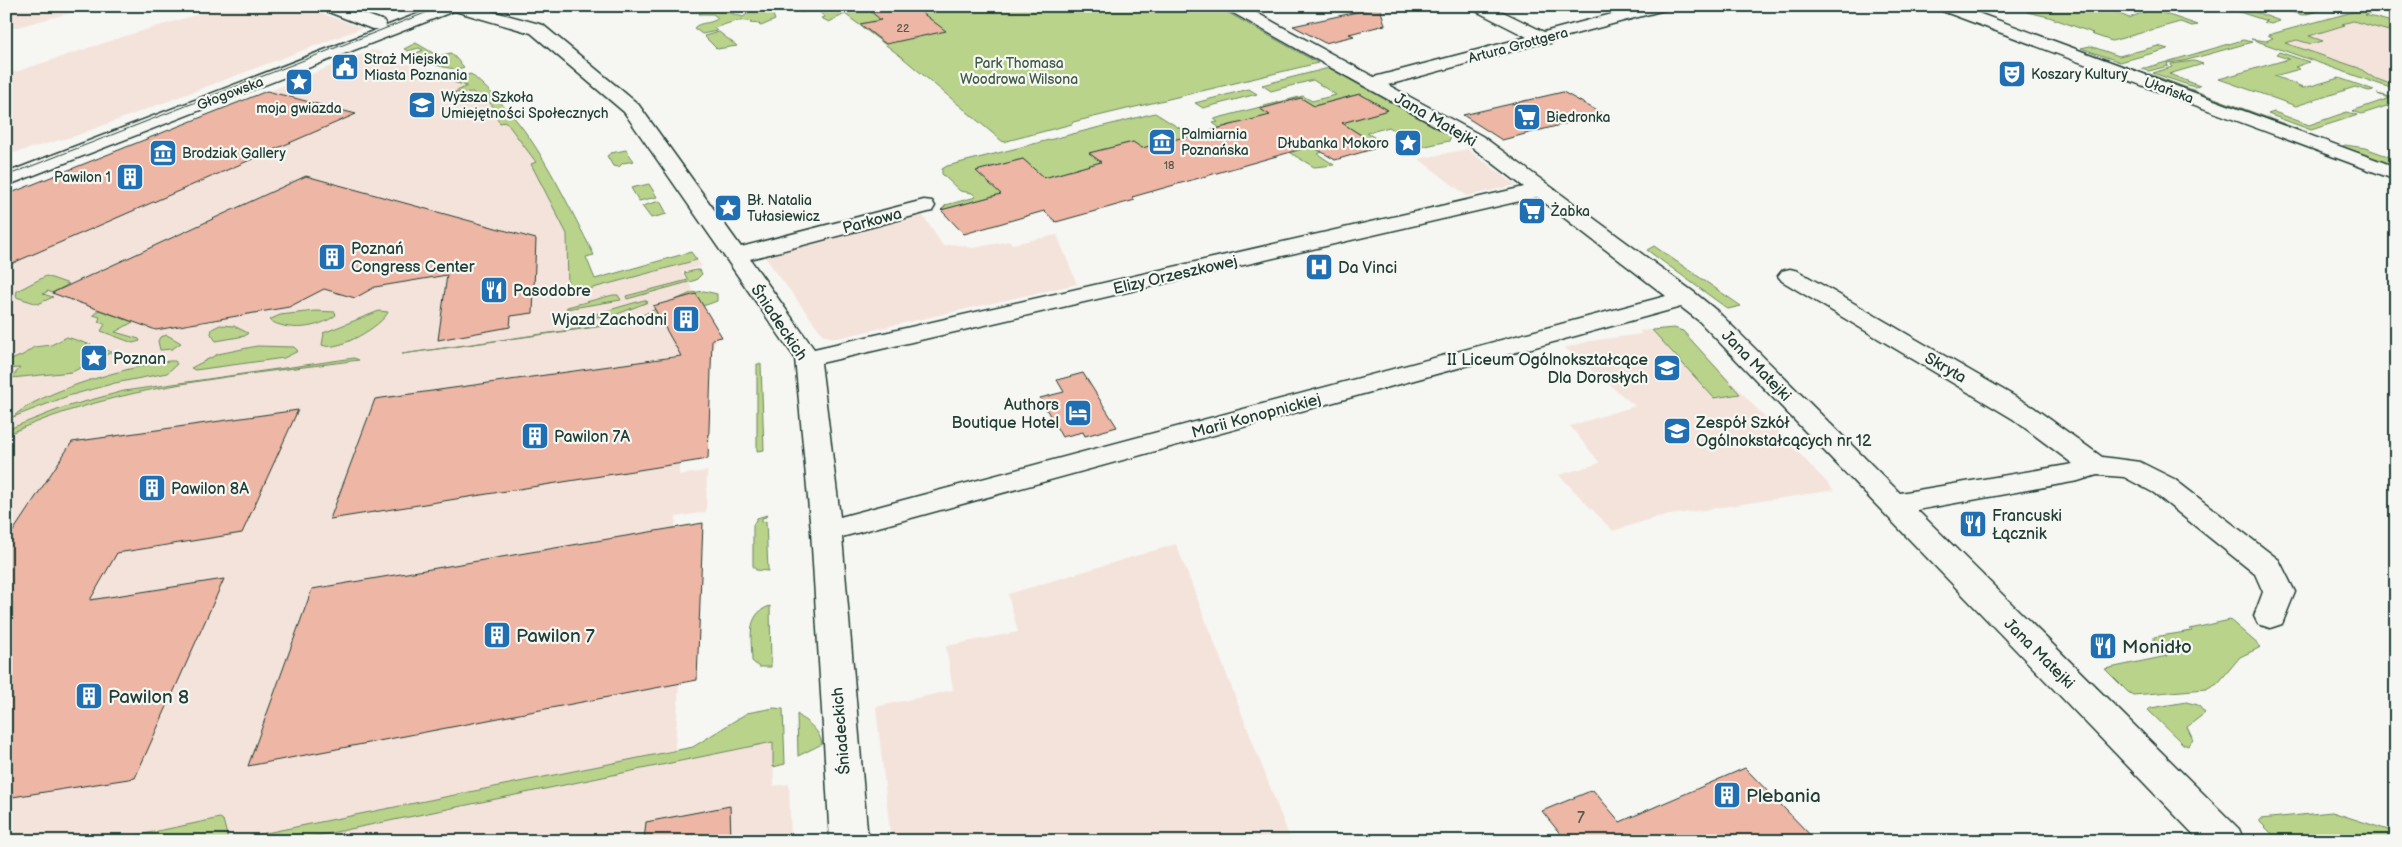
<svg xmlns="http://www.w3.org/2000/svg" width="2402" height="847" font-family="'Balsamiq Sans',sans-serif">
  <style>
    .built { fill: #f4e3db }
    .green { fill: #b9d38b; stroke: #6c8860 }
    .building { fill: #eeb6a4; stroke: #1f3d34 }
    .lines { fill: none; stroke-linecap: round; stroke-linejoin: round }
    .street-casing { stroke: #1f3d34; stroke-width: 3 }
    .secondary-casing { stroke: #1f3d34; stroke-width: 3 }
    .street { fill: #f6f6f2; fill-rule: evenodd }
    .secondary { fill: #f6f6f2; fill-rule: evenodd }
    .tram { stroke: #1f3d34; stroke-width: 1 }
    .labels { text-anchor: middle; stroke-width: 4.5; stroke-linejoin: round; paint-order: stroke }
    .far-number-label { font-size: 11px; fill: #535b50 }
    .far-street-label { font-size: 14px; fill: #1f3d34; stroke: #f6f6f2 }
    .far-poi-label { font-size: 14px; fill: #1f3d34; stroke: #f6f6f2; text-anchor: start }
    .far-park-label { font-size: 14px; fill: #3e5b45; stroke: #f6f6f2 }
    .street-label { font-size: 16px; fill: #1f3d34; stroke: #f6f6f2 }
    .poi-label { font-size: 16px; fill: #1f3d34; stroke: #f6f6f2; text-anchor: start }
    .near-number-label { font-size: 16px; fill: #535b50 }
    .near-poi-label { font-size: 19px; fill: #1f3d34; stroke: #f6f6f2; text-anchor: start }
  </style>
  <rect width="100%" height="100%" fill="#f6f6f2"/>
  <filter id="ink" filterUnits="userSpaceOnUse"><feTurbulence type="fractalNoise" baseFrequency=".02" numOctaves="2"/><feDisplacementMap in="SourceGraphic" scale="10" xChannelSelector="R" yChannelSelector="G"/><feConvolveMatrix kernelMatrix="1 2 1 2 8 2 1 2 1" color-interpolation-filters="sRGB"/></filter>
  <g filter="url(#ink)">
    <path class="built" d="M6 6H97L6 30Z
      M226 6H302L362 28 75 136 6 155V75L125 36Z
      M2350 15 2396 28V89L2265 43Z
      M406 17 414 19 6 178V171Z
      M372 50 384 53 376 57 466 77 517 134 537 163 595 279 691 252 702 266 682 272 719 333 711 351 708 459 679 464V475L707 471 706 512 676 517 675 528 703 523 697 680 679 684 674 762 773 742 774 786 789 784 791 841H6V196Z
      M1467 149 1516 185 1467 196 1419 159Z
      M918 208 943 246 953 244 973 248 1010 241 1012 244 1057 235 1077 284 837 338 824 336 758 248Z
      M1674 328 1683 331 1834 490 1657 517 1613 531 1559 475 1600 463 1570 426 1635 406 1565 348 1590 341 1642 334 1639 331Z
      M1176 544 1291 841H891L876 707 953 690 946 646 1018 632 1008 594Z"/>
    <path class="green" d="M802 6H1216L1318 63 1073 122 1072 124 1003 142 903 58 845 14 829 22 821 18 825 17 818 11 800 12 810 8Z
      M2049 6H2113L2107 8 2129 18 2151 9 2198 25 2192 26 2180 22 2112 41 2091 34 2093 33 2049 17 2027 12Z
      M2221 6H2239L2280 21 2271 24 2264 22 2267 21Z
      M2303 6H2337L2303 15 2272 8 2276 7 2288 11Z
      M2371 7 2396 12V13L2382 9 2365 15 2396 23V33L2353 21 2342 24 2345 25 2309 36 2323 41 2311 44 2297 40 2285 43 2359 68 2374 78 2396 86V90L2251 39 2266 41 2273 38 2268 35Z
      M718 9 743 17 751 11 761 10 778 13 773 15 775 20 761 26 759 25 760 24 750 23 752 22C739 18 727 24 714 28L717 31 702 34 694 28C700 21 711 25 718 18L713 14H699L700 12Z
      M719 32 737 46 717 49 704 36Z
      M2243 40 2252 42 2184 61 2167 63 2168 66 2149 71 2142 69Z
      M416 43 438 56 451 53 464 67C453 73 423 61 412 55L423 50 419 48 408 51 404 49Z
      M2090 46 2119 56 2158 46 2168 49 2120 62 2081 48Z
      M2279 52 2309 62 2295 67 2300 69 2274 76 2303 87H2298L2304 88 2339 78 2374 90 2369 91 2355 87 2296 106 2219 79 2289 59 2276 55Z
      M2194 61 2203 64 2169 74 2200 86 2194 87 2153 73 2172 67 2171 64Z
      M1329 68 1451 136 1449 141 1421 147 1389 127 1367 133 1387 145 1380 147 1342 123 1388 110 1360 94 1314 106 1301 98 1261 109 1288 126 1251 136 1234 124 1220 128 1213 123 1218 122 1214 119 1303 96 1312 101 1336 95 1313 80 1271 91 1262 85Z
      M471 74C482 84 494 95 504 106 541 145 569 207 594 255L586 257 595 279 691 252 697 260 582 291V286L572 287V292H568L567 234 531 164 536 162 506 122 500 123 490 110 495 109 484 96 478 98 473 92 453 93 467 86 453 82 465 77 462 76Z
      M2145 74H2150L2306 132 2302 133 2147 77Z
      M1249 89 1257 94 1203 108 1195 103Z
      M2377 94 2396 98V103L2362 114 2352 111 2390 98Z
      M2274 112 2309 125 2347 112 2358 115 2311 130 2268 114Z
      M1155 113 1184 131 1189 130 1196 134 1159 161 1133 142 1090 153 1101 162 1044 178 1023 159 977 171 1001 194 941 210 946 205 976 197 972 193 960 191 942 174V169L947 166Z
      M1316 143 1322 152 1318 154 1334 165 1314 167 1287 151Z
      M2345 145 2365 148 2396 159V169L2339 148Z
      M626 150 634 161 623 163 619 167 613 166 607 156 611 153Z
      M649 184 657 197 639 201 631 188Z
      M660 201 667 214 651 218 642 206Z
      M1654 246 1741 306 1728 309 1647 250Z
      M696 270H700L702 274 696 280 627 299 626 296 688 280 684 273Z
      M46 276 69 284 52 293 48 291 43 294 53 297 38 304 16 297 17 291Z
      M704 291 717 294V301C694 311 669 309 647 320L402 354 612 324 636 318 691 293Z
      M613 295H618L621 300 566 309 567 307Z
      M644 300 648 302 615 315 578 319Z
      M99 310 133 322 115 332 139 339 140 341 133 343 101 331 105 324 98 322 100 317 93 315Z
      M315 311 335 312 336 315C318 329 288 332 269 320L280 315Z
      M379 311 388 312C383 325 337 353 322 345L324 334 323 333Z
      M220 325 234 326 248 333 245 336 216 341 211 334 212 329Z
      M1674 328 1683 331 1740 394 1714 398 1652 330Z
      M167 335 181 343 172 349 160 350 158 341 160 337Z
      M67 337 112 352 72 372 11 378 20 368 6 369V362L23 355 34 347 51 345Z
      M257 346 294 347 298 351 284 358 195 370 191 368 218 354Z
      M354 358 359 360C240 376 117 384 6 435V430L65 407 124 391Z
      M169 361H175L177 364 167 373 115 383 68 396 13 417C39 391 132 366 169 361Z
      M757 364H761L764 450 757 451Z
      M767 515 766 517 762 518V522L766 521 768 571 756 570 753 566V525L757 518Z
      M770 606 771 667H759L752 661C752 640 745 614 770 606Z
      M2230 620 2261 647 2240 657 2219 682 2206 689 2133 695 2128 692 2105 669 2167 656 2154 644V637L2192 631 2190 629Z
      M2186 702 2198 705 2205 713 2187 727 2193 740 2188 746 2183 744 2148 710 2151 708Z
      M774 708 783 709 785 764 773 767V742L292 841H124L139 835 220 818 223 820 228 839 231 840 693 747 747 713Z
      M797 714C808 723 820 730 822 744L798 756Z
      M2332 812 2388 830 2396 825V841H2279L2260 822V819Z"/>
    <path class="building" d="M864 6H913L946 31 886 44 860 24 881 20Z
      M1380 7 1385 25 1349 34 1354 36 1325 43 1293 26Z
      M267 91 356 114 6 266V195Z
      M1563 92 1603 114 1502 140 1463 115Z
      M1360 94 1388 110 1342 123 1380 147 1335 160 1312 146 1132 197 1135 200 1056 222 1044 211 964 234 941 210 1001 194 976 171 1023 159 1044 178 1101 162 1089 153 1133 142 1142 148 1270 115 1260 109 1301 98 1314 106Z
      M306 176 536 239 533 313 511 316 510 327 438 340 447 275 375 287 355 298 324 289 289 307 156 330 52 293Z
      M696 294 722 337 712 339 708 459 330 519 375 399 681 356 653 306Z
      M1083 373 1117 427 1085 436 1083 432 1062 437 1040 398 1064 392 1057 380Z
      M298 410 242 533 117 553 90 600 224 579 135 778 6 798V542L72 442Z
      M703 523 697 680 248 766 312 589Z
      M1745 768 1816 841H1566L1542 811 1593 790 1620 822Z
      M730 806 731 841H644L646 822Z"/>
    <g class="lines">
      <g class="street-casing">
        <path id="street" d="M319 6H343L384 21 386 25 384 29H372L321 9Z
          M446 6H473L543 25 638 104 741 247 924 200 932 201 935 206 932 211 750 259 814 349 1524 187 1468 144 1226 9 1224 6H1244L1374 77 1527 37 1472 9 1470 6H1491L1544 32 1642 6H1670L1668 9 1553 40 1551 43H1542L1388 85 1482 136 1695 293 1717 311 1900 493 2073 464 2013 419 1782 281 1778 276 1782 271 1790 269 1798 271 2033 407 2102 457 2140 462 2174 479 2279 560 2295 592 2282 624 2270 628 2258 624 2254 616 2263 592 2255 574 2154 493 2124 477 2097 475 2078 481 1917 510 2239 829 2244 841H2200L1699 321 1681 307 842 537 868 841H830L811 531 795 358 624 112 531 33 448 9ZM1537 197 1666 296 840 517 821 363Z
          M1935 6H1959L2396 167V180L1937 9Z"/>
      </g>
      <g class="secondary-casing">
        <path id="secondary" d="M438 6H461L459 9 6 186V173Z"/>
      </g>
      <use href="#street" class="street"/>
      <use href="#secondary" class="secondary"/>
      <path class="tram" d="M6 176 443 6"/>
    </g>
  </g>
  <defs>
    <g id="civic-square" transform="scale(1.4375)"><rect x="-9" y="-9" width="18" height="18" rx="4" fill="#1f6fb2" stroke="#f6f6f2"/><path d="M-.6-6.5H3V-4.5H.6V-3L4-1V1h2V6H-6V1h2V-1L-.6-3ZM-1.2 2.5V6h2.4V2.5Z" fill="#fff"/></g>
    <g id="theatre-square" transform="scale(1.4375)"><rect x="-9" y="-9" width="18" height="18" rx="4" fill="#1f6fb2" stroke="#f6f6f2"/><path d="M-5-5.5Q0-4 5-5.5V0Q5 5 0 6Q-5 5-5 0ZM-3.3-2.5H-1v1.5H-3.3ZM1-2.5H3.3v1.5H1ZM-2.8 1Q0 5.5 2.8 1Z" fill="#fff"/></g>
    <g id="sight-square" transform="scale(1.4375)"><rect x="-9" y="-9" width="18" height="18" rx="4" fill="#1f6fb2" stroke="#f6f6f2"/><path d="M0-6L1.8-2.2L6-1.7L2.9 1.2L3.7 5.4L0 3.3L-3.7 5.4L-2.9 1.2L-6-1.7L-1.8-2.2Z" fill="#fff"/></g>
    <g id="university-square" transform="scale(1.4375)"><rect x="-9" y="-9" width="18" height="18" rx="4" fill="#1f6fb2" stroke="#f6f6f2"/><path d="M0-5L7-2L0 1L-7-2ZM-4 1L0 2.5L4 1V4Q0 6-4 4Z" fill="#fff"/></g>
    <g id="supermarket-square" transform="scale(1.4375)"><rect x="-9" y="-9" width="18" height="18" rx="4" fill="#1f6fb2" stroke="#f6f6f2"/><path d="M-6-5.5h2.5l.6 2H6L4.5 2H-2.5L-4.4-4H-6ZM-1.5 3.2a1.3 1.3 0 1 0 .1 0ZM3 3.2a1.3 1.3 0 1 0 .1 0Z" fill="#fff"/></g>
    <g id="museum-square" transform="scale(1.4375)"><rect x="-9" y="-9" width="18" height="18" rx="4" fill="#1f6fb2" stroke="#f6f6f2"/><path d="M0-6L6-3V-2H-6V-3ZM-5-1h2V3h-2ZM-1-1h2V3h-2ZM3-1h2V3H3ZM-6 4H6V6H-6Z" fill="#fff"/></g>
    <g id="building-square" transform="scale(1.4375)"><rect x="-9" y="-9" width="18" height="18" rx="4" fill="#1f6fb2" stroke="#f6f6f2"/><path d="M-4-6H4V6H1V3H-1V6H-4ZM-2.5-4.3h1.7v1.8h-1.7ZM.8-4.3h1.7v1.8H.8ZM-2.5-1h1.7V.8h-1.7ZM.8-1h1.7V.8H.8Z" fill="#fff"/></g>
    <g id="hospital-square" transform="scale(1.4375)"><rect x="-9" y="-9" width="18" height="18" rx="4" fill="#1f6fb2" stroke="#f6f6f2"/><path d="M-5-5h3v3.5h4V-5h3V5h-3V1.5h-4V5h-3Z" fill="#fff"/></g>
    <g id="restaurant-square" transform="scale(1.4375)"><rect x="-9" y="-9" width="18" height="18" rx="4" fill="#1f6fb2" stroke="#f6f6f2"/><path d="M-5-6h1v4h1v-4h1v4h1v-4h1v5L-1.5 .5V6h-2V.5L-5-1ZM5-6V6H3V1.5H1.5Q1.5-4 5-6Z" fill="#fff"/></g>
    <g id="school-square" transform="scale(1.4375)"><rect x="-9" y="-9" width="18" height="18" rx="4" fill="#1f6fb2" stroke="#f6f6f2"/><path d="M0-5L7-2L0 1L-7-2ZM-4 1L0 2.5L4 1V4Q0 6-4 4Z" fill="#fff"/></g>
    <g id="hotel-square" transform="scale(1.4375)"><rect x="-9" y="-9" width="18" height="18" rx="4" fill="#1f6fb2" stroke="#f6f6f2"/><path d="M-6-4.5h1.5V1H6V5H4.5V3h-9V5H-6ZM-4 0a1.8 1.8 0 1 1 3.6 0ZM.5 0V-2.5h3Q6-2.5 6 0Z" fill="#fff"/></g>
  </defs>
  <g fill-rule="evenodd">
    <use href="#civic-square" x="345" y="67"/>
    <use href="#theatre-square" x="2012" y="74"/>
    <use href="#sight-square" x="299" y="82"/>
    <use href="#university-square" x="422" y="105"/>
    <use href="#supermarket-square" x="1527" y="117"/>
    <use href="#museum-square" x="1162" y="142"/>
    <use href="#sight-square" x="1408" y="143"/>
    <use href="#museum-square" x="163" y="153"/>
    <use href="#building-square" x="130" y="177"/>
    <use href="#sight-square" x="728" y="208"/>
    <use href="#supermarket-square" x="1532" y="211"/>
    <use href="#building-square" x="332" y="257"/>
    <use href="#hospital-square" x="1319" y="267"/>
    <use href="#restaurant-square" x="494" y="290"/>
    <use href="#building-square" x="686" y="319"/>
    <use href="#sight-square" x="94" y="358"/>
    <use href="#school-square" x="1667" y="368"/>
    <use href="#hotel-square" x="1078" y="413"/>
    <use href="#school-square" x="1677" y="431"/>
    <use href="#building-square" x="535" y="436"/>
    <use href="#building-square" x="152" y="488"/>
    <use href="#restaurant-square" x="1973" y="524"/>
    <use href="#building-square" x="497" y="635"/>
    <use href="#restaurant-square" x="2103" y="646"/>
    <use href="#building-square" x="89" y="696"/>
    <use href="#building-square" x="1727" y="795"/>
  </g>
  <g class="labels">
    <g class="far-number-label">
      <text x="903" y="32">22</text>
      <text x="1169" y="169">18</text>
    </g>
    <g class="far-street-label">
      <text transform="translate(1518 45) rotate(-15)" y="5">Artura Grottgera</text>
      <text transform="translate(2169 90) rotate(20)" y="5">Ułańska</text>
      <text transform="translate(230 93) rotate(-21)" y="5">Głogowska</text>
    </g>
    <g class="far-poi-label">
      <text x="364" y="64">Straż Miejska<tspan x="364" dy="16">Miasta Poznania</tspan></text>
      <text x="2031" y="79">Koszary Kultury</text>
      <text x="441" y="102">Wyższa Szkoła<tspan x="441" dy="16">Umiejętności Społecznych</tspan></text>
      <text x="299" y="113" text-anchor="middle">moja gwiazda</text>
      <text x="1546" y="122">Biedronka</text>
      <text x="1181" y="139">Palmiarnia<tspan x="1181" dy="16">Poznańska</tspan></text>
      <text x="1389" y="148" text-anchor="end">Dłubanka Mokoro</text>
      <text x="182" y="158">Brodziak Gallery</text>
      <text x="111" y="182" text-anchor="end">Pawilon 1</text>
      <text x="747" y="205">Bł. Natalia<tspan x="747" dy="16">Tułasiewicz</tspan></text>
      <text x="1551" y="216">Żabka</text>
    </g>
    <g class="far-park-label">
      <text x="1019" y="68">Park Thomasa<tspan x="1019" dy="16">Woodrowa Wilsona</tspan></text>
    </g>
    <g class="street-label">
      <text transform="translate(1436 119) rotate(30)" y="6">Jana Matejki</text>
      <text transform="translate(872 220) rotate(-15)" y="6">Parkowa</text>
      <text transform="translate(1175 274) rotate(-13)" y="6">Elizy Orzeszkowej</text>
      <text transform="translate(780 322) rotate(56)" y="6">Śniadeckich</text>
      <text transform="translate(1757 365) rotate(46)" y="6">Jana Matejki</text>
      <text transform="translate(1946 367) rotate(30)" y="6">Skryta</text>
      <text transform="translate(1256 415) rotate(-15)" y="6">Marii Konopnickiej</text>
      <text transform="translate(2040 653) rotate(45)" y="6">Jana Matejki</text>
      <text transform="translate(840 731) rotate(-95)" y="6">Śniadeckich</text>
    </g>
    <g class="poi-label">
      <text x="351" y="254">Poznań<tspan x="351" dy="18">Congress Center</tspan></text>
      <text x="1338" y="273">Da Vinci</text>
      <text x="513" y="296">Pasodobre</text>
      <text x="667" y="325" text-anchor="end">Wjazd Zachodni</text>
      <text x="113" y="364">Poznan</text>
      <text x="1648" y="365" text-anchor="end">II Liceum Ogólnokształcące<tspan x="1648" dy="18">Dla Dorosłych</tspan></text>
      <text x="1059" y="410" text-anchor="end">Authors<tspan x="1059" dy="18">Boutique Hotel</tspan></text>
      <text x="1696" y="428">Zespół Szkół<tspan x="1696" dy="18">Ogólnokstałcących nr 12</tspan></text>
      <text x="554" y="442">Pawilon 7A</text>
      <text x="171" y="494">Pawilon 8A</text>
      <text x="1992" y="521">Francuski<tspan x="1992" dy="18">Łącznik</tspan></text>
    </g>
    <g class="near-number-label">
      <text x="1581" y="823">7</text>
    </g>
    <g class="near-poi-label">
      <text x="516" y="642">Pawilon 7</text>
      <text x="2122" y="653">Monidło</text>
      <text x="108" y="703">Pawilon 8</text>
      <text x="1746" y="802">Plebania</text>
    </g>
  </g>
  <rect width="2402" height="847" fill="none" stroke="#f6f6f2" stroke-width="25"/>
  <rect x="12" y="12" width="2377" height="822" fill="none" stroke="#1f3d34" stroke-width="2" filter="url(#ink)"/>
</svg>
